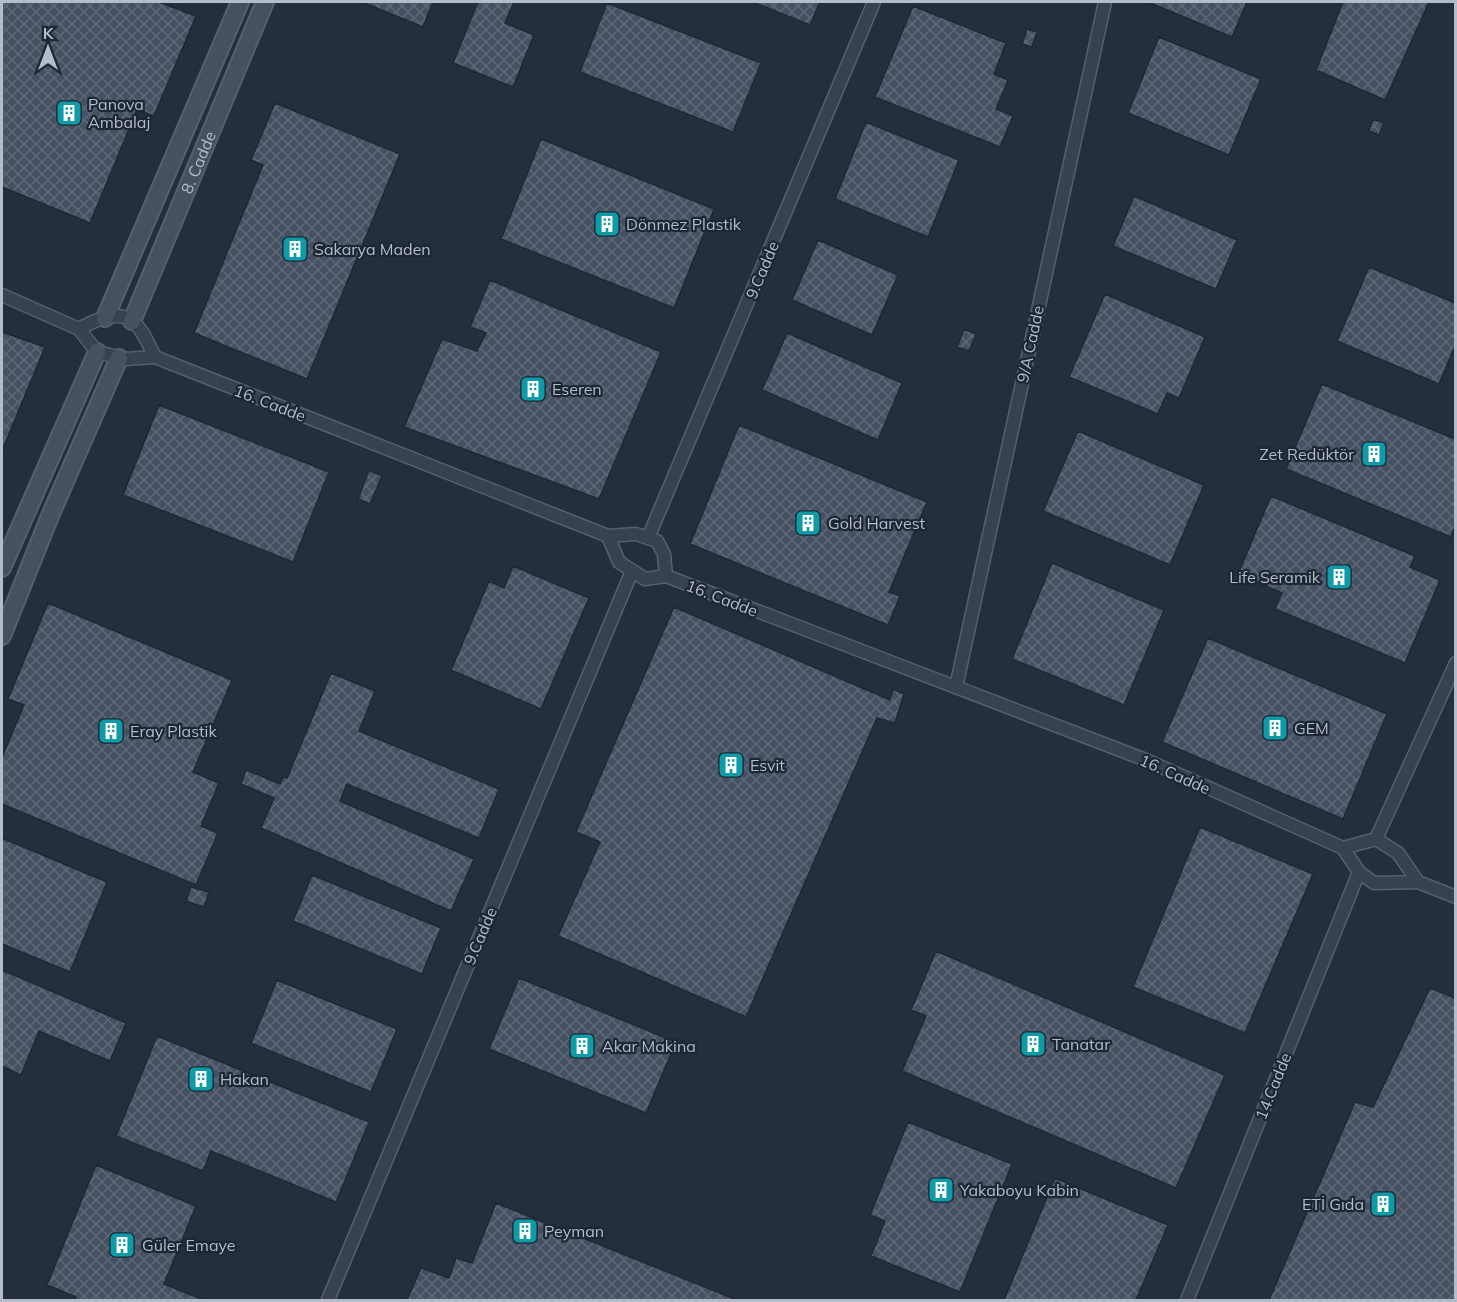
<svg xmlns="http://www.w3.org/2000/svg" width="1457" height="1302" font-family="Mulish,sans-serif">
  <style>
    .building { fill: url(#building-cross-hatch); stroke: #1f2835; stroke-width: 1.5 }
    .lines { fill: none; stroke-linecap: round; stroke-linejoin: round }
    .street-casing { stroke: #565f6c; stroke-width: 15 }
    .secondary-casing { stroke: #565f6c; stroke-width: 20 }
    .street { stroke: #38414e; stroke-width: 12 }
    .secondary { stroke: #465061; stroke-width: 16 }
    .labels { text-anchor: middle; stroke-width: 4.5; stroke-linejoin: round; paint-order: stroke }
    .poi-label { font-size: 16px; fill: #b4bcc9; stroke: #1d2633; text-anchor: start }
    .street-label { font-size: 16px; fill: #b4bcc9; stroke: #1d2633 }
  </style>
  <defs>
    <pattern id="building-cross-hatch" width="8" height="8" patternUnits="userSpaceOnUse" patternTransform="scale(1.5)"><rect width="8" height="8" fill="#455162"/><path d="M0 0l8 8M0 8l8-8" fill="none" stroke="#5d6877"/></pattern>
  </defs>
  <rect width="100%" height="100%" fill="#242f3e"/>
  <path class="building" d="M2 2H159L196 16 154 116 137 110 90 223 2 187Z
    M362 2H433L423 27Z
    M478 2H514L505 23 534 35 513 87 453 63Z
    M753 2H820L810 25Z
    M1148 2H1247L1232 37Z
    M1343 2H1429L1385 100 1316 70Z
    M607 3 761 63 733 132 580 72Z
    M913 6 1006 43 994 74 1008 80 996 109 1013 116 1000 147 875 97Z
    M1027 29 1037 32 1032 47 1022 44Z
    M1159 37 1261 79 1229 155 1128 113Z
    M275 103 400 154 307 379 194 333 263 165 251 160Z
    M1373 119 1384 123 1379 135 1369 131Z
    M866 122 959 160 928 237 835 199Z
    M541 139 714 209 674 308 501 239Z
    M1134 196 1237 240 1216 289 1113 246Z
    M818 240 898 275 872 335 792 300Z
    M1369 267 1455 303V346L1439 384 1337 341Z
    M490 280 661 352 599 499 404 427 442 339 477 351 486 333 470 327Z
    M1105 294 1205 337 1179 398 1167 393 1158 414 1069 377Z
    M964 329 976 334 969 351 957 347Z
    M2 332 45 347 2 451Z
    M787 333 902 383 878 440 762 390Z
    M1322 384 1455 439V526L1451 537 1286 469Z
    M159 405 329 472 293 562 123 495Z
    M739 425 927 502 889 592 900 596 888 625 690 544Z
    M1078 431 1204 485 1170 565 1043 511Z
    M369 470 382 476 370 504 358 499Z
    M1271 496 1415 556 1410 567 1440 580 1405 663 1275 609 1282 593 1238 574Z
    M1052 563 1164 610 1124 705 1012 659Z
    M513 566 589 598 541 709 451 670 489 581 504 588Z
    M48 603 232 680 193 772 219 783 201 826 218 833 196 885 2 804V757L24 705 8 699Z
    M674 607 890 700 893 689 904 694 895 723 877 718 746 1017 558 936 600 842 576 832Z
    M1208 638 1387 714 1343 819 1162 742Z
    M331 673 375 691 359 731 499 789 479 838 347 784 340 801 474 859 451 911 261 828 274 798 241 784 246 770 280 784 283 777 287 778Z
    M1200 827 1313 874 1245 1033 1133 987Z
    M2 838 107 882 70 972 2 944Z
    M312 875 441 928 422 974 293 921Z
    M191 887 209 892 204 907 186 901Z
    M936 951 1225 1075 1176 1188 902 1071 926 1016 911 1010Z
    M2 970 126 1023 110 1061 39 1031 21 1075 2 1066Z
    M519 978 676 1042 646 1113 489 1049Z
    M277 980 397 1029 371 1092 251 1043Z
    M1430 988 1455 998V1300H1269L1355 1102 1373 1107Z
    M157 1036 369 1122 336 1202 211 1151 203 1171 116 1136Z
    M908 1122 1012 1164 960 1292 871 1256 885 1221 870 1215Z
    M96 1165 196 1206 164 1284 204 1300H75L76 1297 47 1285Z
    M1055 1178 1168 1225 1136 1300H1004Z
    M496 1203 737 1300H407L421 1268 449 1278 456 1258 472 1263Z"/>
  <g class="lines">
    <g class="street-casing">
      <path id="street" d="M2 295 79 329 97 352 126 359 155 357 608 536 619 562 645 579 666 576 1146 760 1343 848 1359 872 1374 883 1418 882 1456 897
        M79 329C93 321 117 309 132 321 143 329 149 346 155 357
        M608 536 636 534 657 541 664 554 666 576
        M648 538 874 2
        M956 687 1105 2
        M1376 839 1456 663
        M1343 848 1376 839 1398 853 1418 882
        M328 1300 632 571
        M1187 1300 1359 872"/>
    </g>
    <g class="secondary-casing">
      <g id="secondary">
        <path d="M105 318 240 2"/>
        <path id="s1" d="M132 321 265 2"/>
        <path d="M2 568 97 352"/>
        <path d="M2 636 50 516 119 358"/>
      </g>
    </g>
    <use href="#street" class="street"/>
    <use href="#secondary" class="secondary"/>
  </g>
  <defs>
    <g id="building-square" transform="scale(1.35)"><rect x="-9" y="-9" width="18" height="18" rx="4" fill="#0f9aa8" stroke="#1d2633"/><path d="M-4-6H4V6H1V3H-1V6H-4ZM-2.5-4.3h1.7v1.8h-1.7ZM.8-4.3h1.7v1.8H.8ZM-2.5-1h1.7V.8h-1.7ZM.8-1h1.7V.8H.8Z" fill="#fff"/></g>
  </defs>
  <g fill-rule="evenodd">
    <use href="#building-square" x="69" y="113"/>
    <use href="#building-square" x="607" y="224"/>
    <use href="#building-square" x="295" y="249"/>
    <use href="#building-square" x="533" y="389"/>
    <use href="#building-square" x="1374" y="454"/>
    <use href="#building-square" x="808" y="523"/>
    <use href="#building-square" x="1339" y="577"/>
    <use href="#building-square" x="1275" y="728"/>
    <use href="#building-square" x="111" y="731"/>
    <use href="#building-square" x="731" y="765"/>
    <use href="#building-square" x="1033" y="1044"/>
    <use href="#building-square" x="582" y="1046"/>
    <use href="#building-square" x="201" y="1079"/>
    <use href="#building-square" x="941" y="1190"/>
    <use href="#building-square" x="1383" y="1204"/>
    <use href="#building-square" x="525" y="1231"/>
    <use href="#building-square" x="122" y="1245"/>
  </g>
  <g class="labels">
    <g class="poi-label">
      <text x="88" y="110">Panova<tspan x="88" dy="18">Ambalaj</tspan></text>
      <text x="626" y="230">Dönmez Plastik</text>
      <text x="314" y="255">Sakarya Maden</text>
      <text x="552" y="395">Eseren</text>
      <text x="1354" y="460" text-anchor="end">Zet Redüktör</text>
      <text x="828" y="529">Gold Harvest</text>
      <text x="1320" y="583" text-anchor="end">Life Seramik</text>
      <text x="1294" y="734">GEM</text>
      <text x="130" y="737">Eray Plastik</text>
      <text x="750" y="771">Esvit</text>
      <text x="1052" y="1050">Tanatar</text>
      <text x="602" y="1052">Akar Makina</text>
      <text x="220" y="1085">Hakan</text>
      <text x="960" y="1196">Yakaboyu Kabin</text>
      <text x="1364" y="1210" text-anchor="end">ETİ Gıda</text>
      <text x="544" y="1237">Peyman</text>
      <text x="142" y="1251">Güler Emaye</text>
    </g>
    <g class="street-label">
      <text dy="6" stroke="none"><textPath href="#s1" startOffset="172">8. Cadde</textPath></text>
      <text transform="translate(762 270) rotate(-67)" y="6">9.Cadde</text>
      <text transform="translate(1030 344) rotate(-78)" y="6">9/A Cadde</text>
      <text transform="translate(270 403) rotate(21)" y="6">16. Cadde</text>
      <text transform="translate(722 598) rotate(21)" y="6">16. Cadde</text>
      <text transform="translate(1175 774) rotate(24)" y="6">16. Cadde</text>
      <text transform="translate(480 936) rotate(-67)" y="6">9.Cadde</text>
      <text transform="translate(1273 1086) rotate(-68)" y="6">14.Cadde</text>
    </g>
  </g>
  <rect width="1457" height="1302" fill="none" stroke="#b4bcc9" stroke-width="6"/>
  <g transform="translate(48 48)" stroke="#1d2633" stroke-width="4.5" paint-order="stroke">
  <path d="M0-4.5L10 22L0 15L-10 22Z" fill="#b4bcc9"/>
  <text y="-9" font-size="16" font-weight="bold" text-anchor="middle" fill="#b4bcc9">K</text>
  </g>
</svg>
